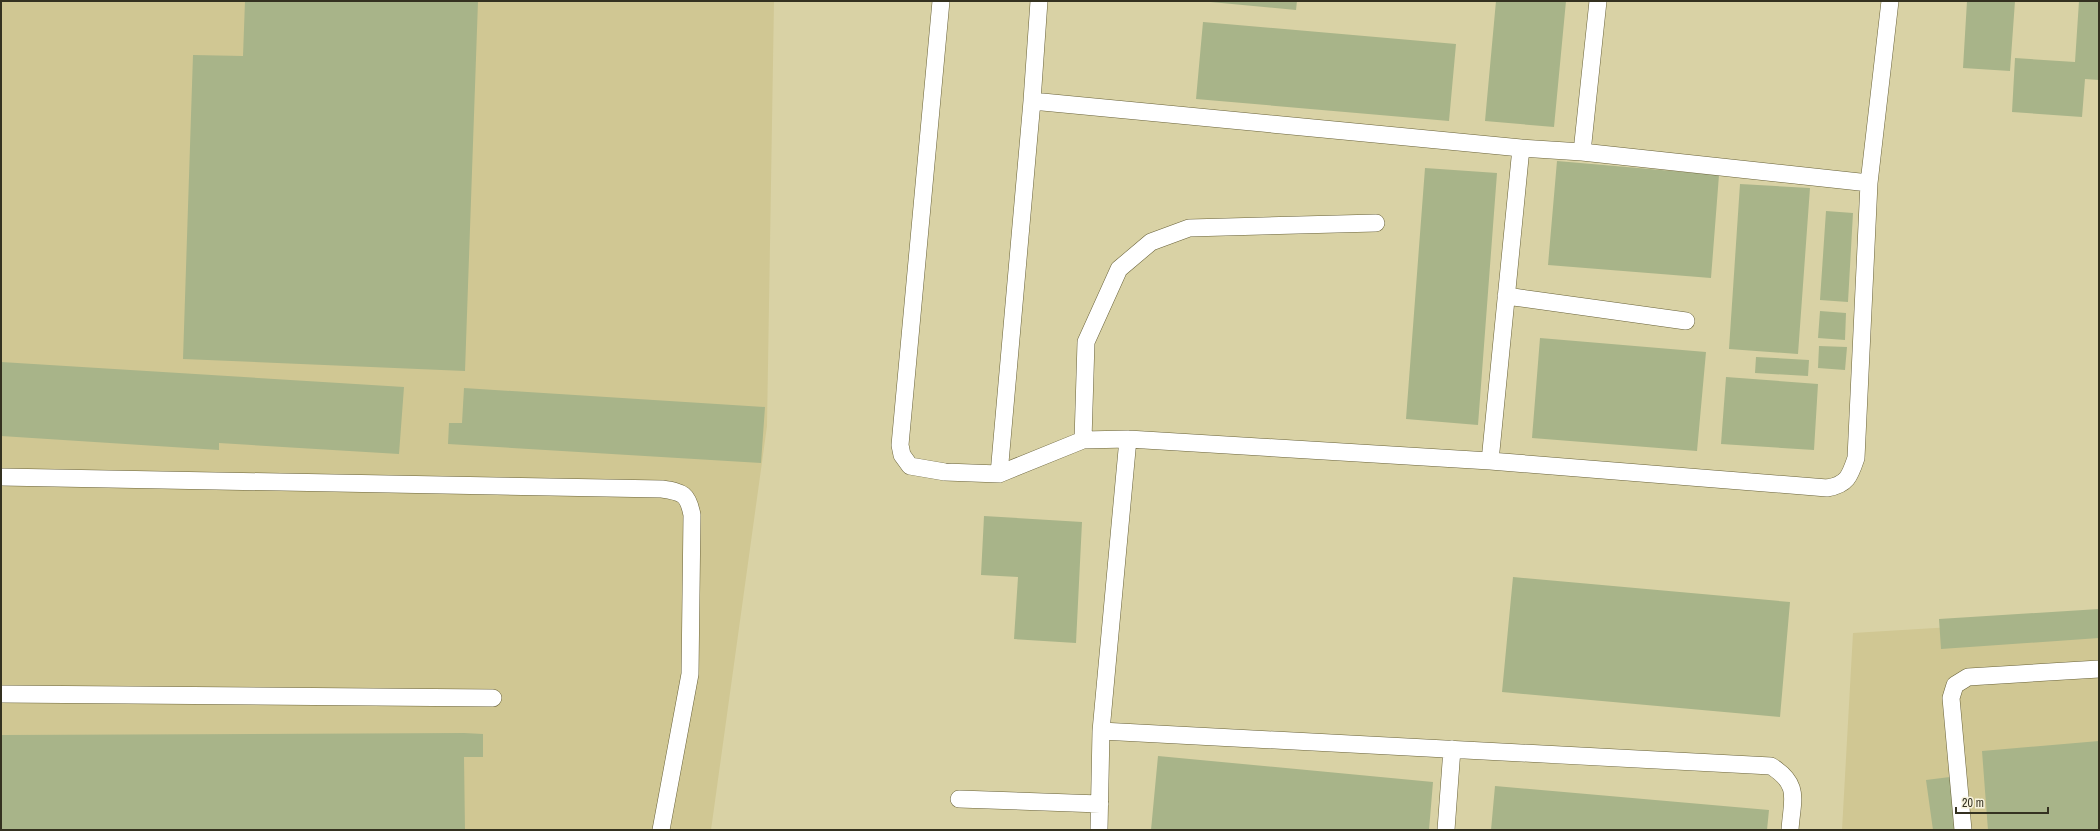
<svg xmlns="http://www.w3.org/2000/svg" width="2100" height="831" font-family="'Archivo Narrow',sans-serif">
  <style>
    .built { fill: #d0c793 }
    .building { fill: #a8b489 }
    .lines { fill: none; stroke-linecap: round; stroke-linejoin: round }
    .lane-casing { stroke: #696239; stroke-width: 18 }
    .lane { stroke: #fff; stroke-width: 17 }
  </style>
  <rect width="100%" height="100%" fill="#d9d2a5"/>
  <path class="built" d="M1 1H774L767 426 711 830H1Z
    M2099 618V830H1842L1853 633Z"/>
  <path class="building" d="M245 1H478L465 371 183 359 193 55 243 56Z
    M1200 1H1297L1296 10Z
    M1496 1H1566L1554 127 1485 121Z
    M1967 1H2015L2010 71 1963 68Z
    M2079 1H2099V80L2085 79 2082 117 2012 112 2015 58 2075 62Z
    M1203 22 1456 44 1449 121 1196 99Z
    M1557 161 1719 175 1711 278 1548 265Z
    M1425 168 1497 173 1478 425 1406 419Z
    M1740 184 1810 188 1798 354 1729 349Z
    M1826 211 1853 213 1848 302 1820 300Z
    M1820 311 1846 313 1845 340 1818 338Z
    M1540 338 1706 352 1697 451 1532 438Z
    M1819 346 1847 347 1845 370 1818 368Z
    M1756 357 1809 360 1808 376 1755 373Z
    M1 362 404 387 399 454 219 443V450L1 436Z
    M1726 377 1818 384 1814 450 1721 444Z
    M464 388 765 407 761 463 448 444 449 423H462Z
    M984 516 1082 522 1076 643 1014 639 1018 577 981 575Z
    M1513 577 1790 602 1780 717 1502 692Z
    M2099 609V638L1941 649 1939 619Z
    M464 733 483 734V757H464L465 830H1V735Z
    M2099 741V830H1988L1982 751Z
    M1158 756 1433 782 1429 830H1151Z
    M1950 777 1957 830H1933L1926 780Z
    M1495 786 1769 810 1767 830H1491Z"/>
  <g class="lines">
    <g class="lane-casing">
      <path id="lane" d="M941 1 900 445 902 455 910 466 945 472 999 474 1083 440 1128 439 1490 461 1827 488C1847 485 1850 476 1856 458L1869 183 1890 1
        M1032 101 1521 148 1582 152 1869 183
        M1582 152 1598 1
        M1506 296 1686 321
        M1083 440 1086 342 1119 269 1151 242 1189 228 1376 223
        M1490 461 1521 148
        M999 474 1032 101 1039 1
        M1 477 662 489C683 492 688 494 692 515L690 674 661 830
        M1 694 493 698
        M1101 731 1771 766C1801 785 1792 799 1790 830
        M959 799 1100 804
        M1099 830 1101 731 1128 439
        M1446 830 1452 749
        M1963 830 1951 698 1955 685 1968 677 2099 669"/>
    </g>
    <use href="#lane" class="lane"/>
  </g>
  <rect width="2100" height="831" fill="none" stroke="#343120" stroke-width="4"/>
  <path d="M1956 807v6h92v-6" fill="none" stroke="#343120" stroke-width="2"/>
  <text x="1962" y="807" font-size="12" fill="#343120" stroke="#f6f2dc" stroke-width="3" paint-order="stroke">20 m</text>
</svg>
